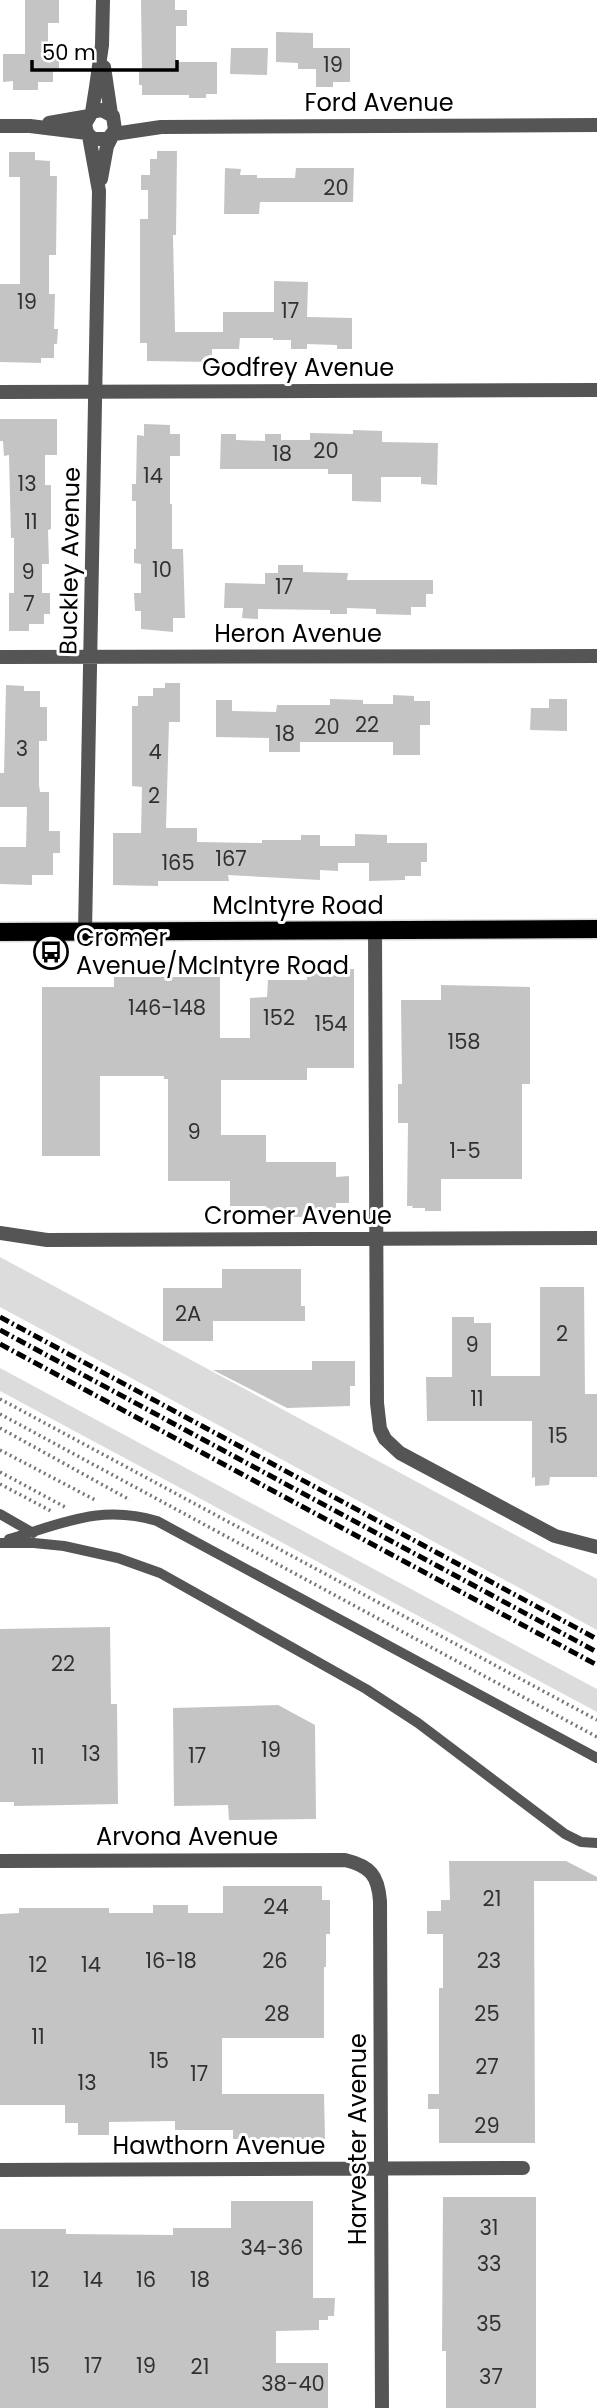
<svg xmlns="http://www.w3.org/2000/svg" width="597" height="2408" font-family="Poppins,sans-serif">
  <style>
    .green { fill: #dcdcdc }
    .building { fill: #c4c4c4 }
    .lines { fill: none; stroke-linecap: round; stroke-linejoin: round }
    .primary-casing { stroke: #dbdbdb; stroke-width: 21 }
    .path { stroke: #777; stroke-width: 3.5; stroke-dasharray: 2 3.5; stroke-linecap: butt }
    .service { stroke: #555; stroke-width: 10 }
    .minor { stroke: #555; stroke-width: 14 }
    .primary { stroke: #000; stroke-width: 18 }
    .rail { stroke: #000; stroke-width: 5; stroke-dasharray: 10 3.5 2 3.5; stroke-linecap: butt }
    .labels { text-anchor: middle; stroke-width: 6; stroke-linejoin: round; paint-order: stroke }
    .number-label { font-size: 21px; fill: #313131 }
    .street-label { font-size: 24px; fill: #000; stroke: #fff }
    .poi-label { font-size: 24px; fill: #000; stroke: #fff; text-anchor: start }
  </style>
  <rect width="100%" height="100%" fill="#fff"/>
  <path class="green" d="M0 1257 597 1579V1630L0 1307Z
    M0 1368 597 1689V1712L0 1391Z"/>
  <path class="building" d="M25 0H59V23H48V54H59V70H53V82H38V90H13V81L3 82V54H25Z
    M141 0H175V10H187V26H176V62H217V94H206V98H189V95H142V85H139V69H142Z
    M276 32 313 33V48H350V82H333V87H316V69H298V63L276 62Z
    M231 48H268L267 75 230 74Z
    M157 151H177L176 235H173L175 332H223V312H274V281L308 282 307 317 352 318V349H337V345L307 344V349H291V340H273V338H240L239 349H212V362L147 361V343H140V219H148V190H141V175H150V159H157Z
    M9 152H35V160L50 161V176H57L56 255H49V294H55L54 329H58L57 344H54V358H41V363L0 362V284H20V177H9Z
    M225 168 241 169 240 175H257V178H295L296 168H354L353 202H260L259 214H224Z
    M0 419H57V455H45V485H51V529L48 530 49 564H42V593H50V614H44V624H29V631H9V593H14V538H11L9 455 4 456 3 441H0Z
    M144 424 170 425V434H180V456H170V504H172V549H183L185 618H173V632L141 629V611H135L134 593H141V564L134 563V549H136V501H132V484H136L137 435 144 436Z
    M353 430 382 431V442L438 443 437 485 421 484V477H381V502L352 501V474H328V469H220L221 434H236V440L265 441V434H281V440H310V433L353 434Z
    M278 565H303V572L348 573 347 580H433V594H426V607H411V615L376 614V609L347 608V614H330V610L258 609V619L242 618 243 608H224L225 583 265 584V573H278Z
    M165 683H180V722H169L166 828H197V842L262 843V840H301V835H320V846H355V834L387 835V843H427V862H421V876H405V880L369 881V863H338V871L320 870V880L228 875 229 881H158V886L113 885V833H141L142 787 132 786V706H138V696H153V688H165Z
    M6 685 24 686V691H40V707H47V741H39V785L40 792H49V831H60V853H53V875H32V885L0 884V847H26L27 807H0V773H4Z
    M393 695 414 696V701H430V725H420V755H393V742H300V752H269V738L216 737V700H232V711L276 712 277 705H330V699L363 700V704H393Z
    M549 699H567V731L530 730 531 708H549Z
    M354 969V1068H307V1080H221V1135H266V1162H336V1177L349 1176V1203H336V1217H266V1206H230V1181H168V1079H164V1076H100V1156H42V987H114V977H220V1038H250V998L267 997 268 980H307V970Z
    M441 985 530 987V1084H522V1179H441V1211H425V1208H412L413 1206H407L408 1123H398V1084H402L401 1000H441Z
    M222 1269H301V1306H305V1321H213V1341H163V1288H222Z
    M540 1287H584L585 1394H597V1477H550L549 1485 535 1486V1477L532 1478V1421H427L426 1377H452V1317H474V1323H491V1376H540Z
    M312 1361H355V1386H350V1406L287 1408 213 1370H312Z
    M110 1627 111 1704H117L118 1804 14 1806V1802H0V1629Z
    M278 1705 315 1725 316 1819 229 1820 228 1805 174 1806 173 1708Z
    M449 1861H566L597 1877V1881H534L535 2143H439V2109H428V2094H439V1988H443V1934H427V1911H441V1900H450Z
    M223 1886H322V1900H330V1934H326V1967H324V2038H222V2094H324L325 2139H233V2130H175V2121L109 2122V2135H78V2123H65V2105H0V1914L19 1913V1908H109V1913H153V1905H188V1913H223Z
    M443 2197H536V2408H446V2351H442Z
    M231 2201H313V2298H335L334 2316H328V2320H319V2330L276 2331V2363H328V2408H0V2229H66V2234L173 2235V2228H231Z"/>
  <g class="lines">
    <g class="primary-casing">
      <path id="primary" d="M0 932 597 929"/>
    </g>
    <path class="path" d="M0 1399 597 1720
      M0 1414 597 1737
      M0 1428 130 1500
      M0 1450 97 1501
      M0 1472 65 1507
      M0 1484 51 1511"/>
    <path class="service" d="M0 1514 33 1533
      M9 1539C62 1524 100 1504 157 1521L597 1758
      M0 1543H34L64 1546 118 1558 160 1573 366 1689 418 1723 565 1834 581 1842 597 1843"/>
    <path class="minor" d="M104 67 111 114
      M92 112 102 110 113 116 115 130 108 139H93L87 133 85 124 92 112 96 87 102 45 103 0
      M49 123 89 116
      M0 126H30L87 133
      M114 134 161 127 597 125
      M101 179 107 146 112 136
      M0 392 597 390
      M0 657 597 656
      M375 930 377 1403 380 1429 385 1439 400 1453 555 1536 597 1547
      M85 932 99 191 89 136
      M0 1233 47 1240 597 1238
      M0 1861 345 1860C370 1866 378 1875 380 1901L382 2408
      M0 2170 523 2168"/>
    <use href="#primary" class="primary"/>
    <path class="rail" d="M0 1317 597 1639
      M0 1330 597 1652
      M0 1344 597 1665"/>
  </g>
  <defs>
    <g id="bus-ring" transform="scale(1.75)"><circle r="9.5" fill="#fff" stroke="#000" stroke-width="1.5"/><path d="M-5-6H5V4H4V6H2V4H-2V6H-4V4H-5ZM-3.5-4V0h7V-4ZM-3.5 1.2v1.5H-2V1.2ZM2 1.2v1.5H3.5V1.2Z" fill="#000"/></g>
  </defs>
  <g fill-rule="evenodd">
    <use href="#bus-ring" x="51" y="952"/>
  </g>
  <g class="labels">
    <g class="number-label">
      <text x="333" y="72">19</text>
      <text x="336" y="195">20</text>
      <text x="27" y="309">19</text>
      <text x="290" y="318">17</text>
      <text x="326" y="458">20</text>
      <text x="282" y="461">18</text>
      <text x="153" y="483">14</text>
      <text x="27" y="491">13</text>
      <text x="31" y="529">11</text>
      <text x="162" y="577">10</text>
      <text x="28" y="579">9</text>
      <text x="284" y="594">17</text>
      <text x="29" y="611">7</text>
      <text x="367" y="732">22</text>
      <text x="327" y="734">20</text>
      <text x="285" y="741">18</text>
      <text x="22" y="756">3</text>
      <text x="155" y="759">4</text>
      <text x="154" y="803">2</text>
      <text x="231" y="866">167</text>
      <text x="178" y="870">165</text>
      <text x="167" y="1015">146-148</text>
      <text x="279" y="1025">152</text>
      <text x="331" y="1031">154</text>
      <text x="464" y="1049">158</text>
      <text x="194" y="1139">9</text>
      <text x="465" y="1158">1-5</text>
      <text x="188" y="1321">2A</text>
      <text x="562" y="1341">2</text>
      <text x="472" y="1352">9</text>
      <text x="477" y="1406">11</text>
      <text x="558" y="1443">15</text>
      <text x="63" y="1671">22</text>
      <text x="271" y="1757">19</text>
      <text x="91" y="1761">13</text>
      <text x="197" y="1763">17</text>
      <text x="38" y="1764">11</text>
      <text x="492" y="1906">21</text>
      <text x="276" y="1914">24</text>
      <text x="171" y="1968">16-18</text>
      <text x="275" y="1968">26</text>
      <text x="489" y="1968">23</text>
      <text x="38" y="1972">12</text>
      <text x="91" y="1972">14</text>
      <text x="277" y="2021">28</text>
      <text x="487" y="2021">25</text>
      <text x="38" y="2044">11</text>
      <text x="159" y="2068">15</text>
      <text x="487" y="2074">27</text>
      <text x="199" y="2081">17</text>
      <text x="87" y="2090">13</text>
      <text x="487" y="2133">29</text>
      <text x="489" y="2235">31</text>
      <text x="272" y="2255">34-36</text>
      <text x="489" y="2271">33</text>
      <text x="40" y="2287">12</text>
      <text x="93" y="2287">14</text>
      <text x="146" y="2287">16</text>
      <text x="200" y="2287">18</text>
      <text x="489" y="2331">35</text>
      <text x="40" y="2373">15</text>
      <text x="93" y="2373">17</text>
      <text x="146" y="2373">19</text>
      <text x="200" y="2374">21</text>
      <text x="491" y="2384">37</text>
      <text x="293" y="2391">38-40</text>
    </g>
    <g class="street-label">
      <text x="379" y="111">Ford Avenue</text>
      <text x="298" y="376">Godfrey Avenue</text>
      <text transform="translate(70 561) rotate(-89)" y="8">Buckley Avenue</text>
      <text x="298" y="642">Heron Avenue</text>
      <text x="298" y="914">McIntyre Road</text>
      <text x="298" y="1224">Cromer Avenue</text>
      <text x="187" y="1845">Arvona Avenue</text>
      <text transform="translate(358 2139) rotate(-90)" y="8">Harvester Avenue</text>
      <text x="219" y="2154">Hawthorn Avenue</text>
    </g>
    <g class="poi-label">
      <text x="76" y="946">Cromer<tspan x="76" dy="28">Avenue/McIntyre Road</tspan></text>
    </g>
  </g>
  <path d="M32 60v10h145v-10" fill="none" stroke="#000000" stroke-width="3.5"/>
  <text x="42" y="60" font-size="21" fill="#000000" stroke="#ffffff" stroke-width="5" paint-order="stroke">50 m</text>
</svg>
